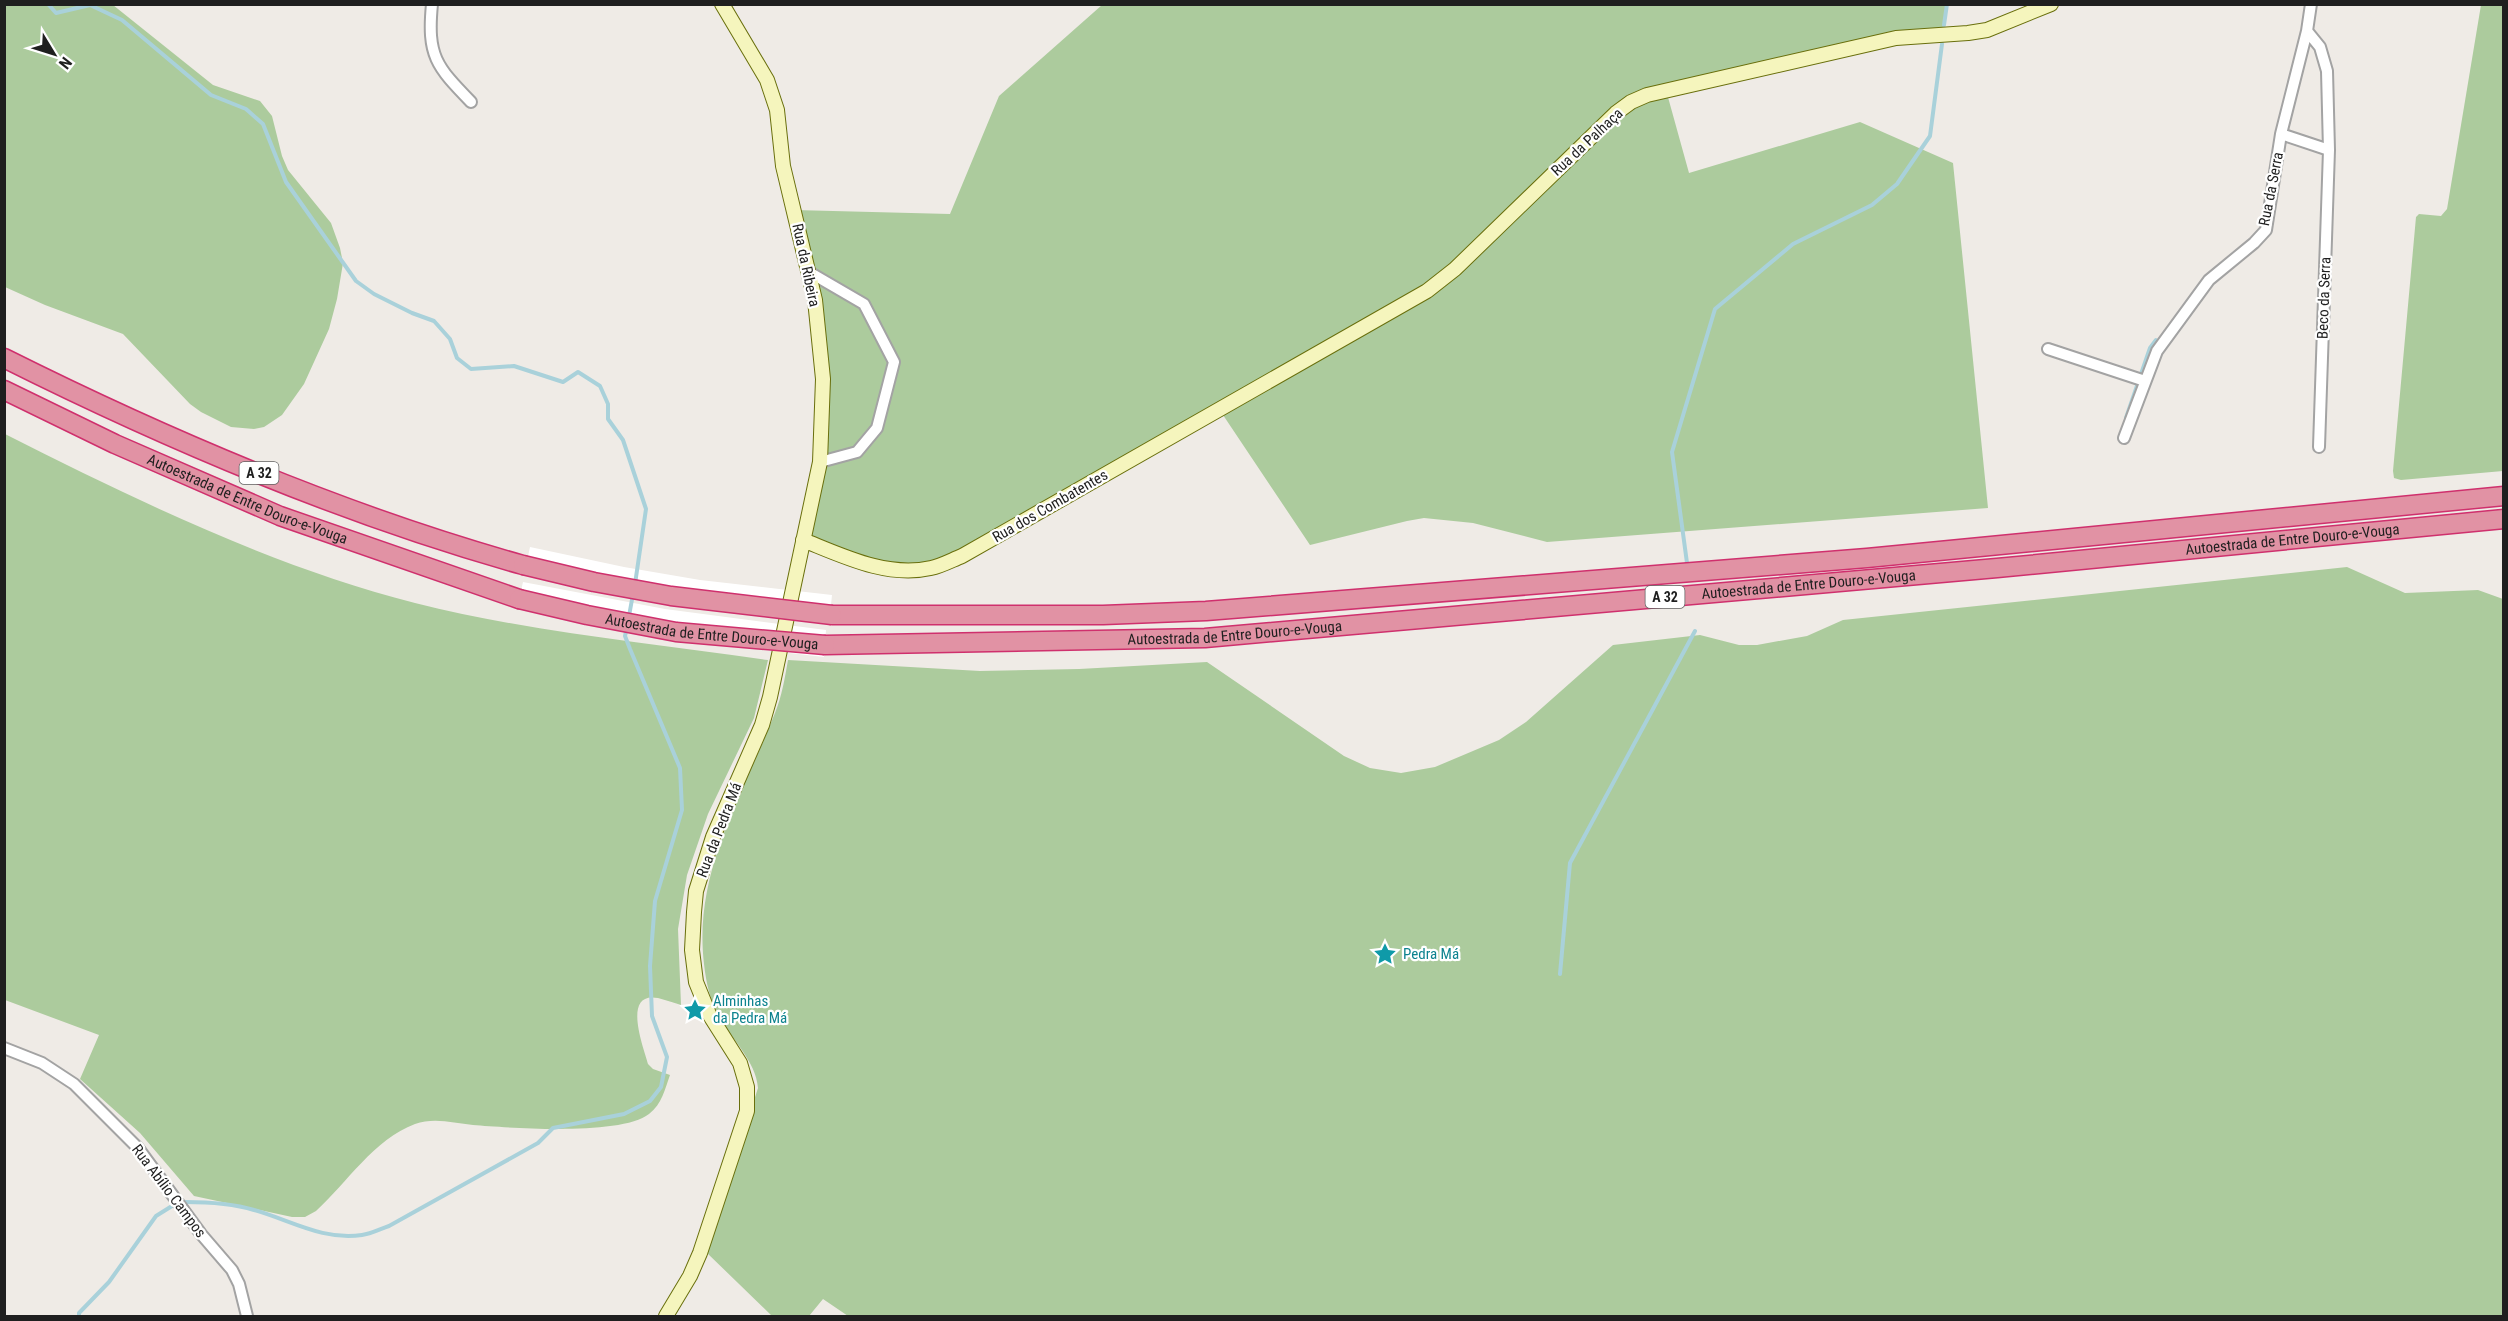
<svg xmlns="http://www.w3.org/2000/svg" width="2508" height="1321" font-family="'Roboto Condensed',sans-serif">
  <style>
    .forest { fill: #accb9d }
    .pier { fill: #fff }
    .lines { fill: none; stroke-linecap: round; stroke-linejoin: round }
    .stream { stroke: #a9d1da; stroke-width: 4 }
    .street-casing { stroke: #a3a3a3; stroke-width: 14 }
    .secondary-casing { stroke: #696f0c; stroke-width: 16 }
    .highway-casing { stroke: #cf306d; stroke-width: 21 }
    .street { stroke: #fff; stroke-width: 10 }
    .secondary { stroke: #f5f5bd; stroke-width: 14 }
    .highway { stroke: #e192a4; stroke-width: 18 }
    .highway-bridge-casing { stroke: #cf306d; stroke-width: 21; stroke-linecap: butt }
    .highway-bridge { stroke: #e192a4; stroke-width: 18 }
    .labels { text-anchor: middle; stroke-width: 4.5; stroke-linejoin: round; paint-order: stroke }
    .shield { fill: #fff; stroke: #626262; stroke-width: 1.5 }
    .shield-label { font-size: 14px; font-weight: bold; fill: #1f1f1f }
    .street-label { font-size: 15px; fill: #1f1f1f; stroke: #fff }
    .culture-label { font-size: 15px; fill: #0d838f; stroke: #fff; text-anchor: start }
  </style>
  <rect width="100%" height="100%" fill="#efebe6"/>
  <path class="forest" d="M4 5H113L213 85 260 101 272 116 282 156 288 170 331 223 340 248 343 263 337 299 329 329 304 384 282 415 264 427 254 429 231 427 201 412 190 404 123 334 45 305 5 287Z
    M1102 5H1947L1943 31 1666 90 1689 173 1860 122 1953 163 1988 508 1547 542 1473 523 1424 518 1407 521 1310 545 1217 406 962 556 895 570 803 540 820 462 823 379 794 210 950 214 999 96Z
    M2481 5H2504L2503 471 2401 480 2394 478 2393 471 2416 217 2419 214 2441 216 2447 209Z
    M5 434C136 500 271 566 415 603 530 632 650 643 768 660L754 718 708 814 687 875 678 929 681 1005C674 1003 666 1000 658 998 621 991 644 1048 648 1064L653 1069 670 1075C665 1089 662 1104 649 1114 621 1136 511 1128 473 1125 454 1123 434 1117 415 1124 374 1139 347 1183 316 1211L305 1217H292L194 1196 140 1133 80 1079 99 1035 5 1000Z
    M2347 567 2405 593 2478 590 2503 599V1316H848L823 1299 809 1316H772L705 1251 758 1088C756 1061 731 1039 719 1016 710 1001 706 982 704 964 693 872 743 794 775 713 782 696 785 677 788 660L980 671 1079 669 1207 662 1344 756 1370 768 1401 773 1435 767 1499 740 1526 722 1613 645 1700 635 1739 645H1757L1807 636 1843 620Z"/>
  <path class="pier" d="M530 547 624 567 700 580 832 595 829 624 713 610 609 593 524 575Z
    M523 582 665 609 826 630 824 657 704 643 593 624 517 608Z"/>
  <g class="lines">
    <path class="stream" d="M48 4 56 13 90 5 122 20 211 95 246 109 263 124 286 182 356 281 374 294 412 313 434 321 450 339 457 358 471 369 514 366 563 382 578 372 600 386 608 404V419L623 440 646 509 635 584
      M1944 25 1947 4
      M2126 418 2150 348 2156 340
      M1687 563 1672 452 1715 309 1793 244 1872 205 1897 184 1930 136 1942 44
      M629 616 633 594
      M1560 974 1570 863 1695 631
      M185 1202C208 1202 231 1203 254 1210 290 1220 323 1241 362 1235 371 1234 380 1229 389 1226L538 1143 553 1128 624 1114 650 1101 661 1087 667 1057 652 1016 650 966 655 901 682 810 680 768 630 649 625 636 627 627
      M79 1316V1313L109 1282 156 1216 172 1206"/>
    <g class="street-casing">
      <path id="street" d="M432 4C427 56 436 66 471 102
        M2307 31 2320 47 2327 71 2329 150 2319 447
        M2281 134 2329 150
        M809 272 864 304 894 362 877 428 857 452 820 462
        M2048 349 2145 381
        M2124 438 2157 351 2209 280 2254 243 2266 230 2281 134 2307 31 2311 4
        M4 1048 42 1063 74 1084 138 1148 201 1234 232 1270 239 1284 247 1316"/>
    </g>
    <g class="secondary-casing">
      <path id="secondary" d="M803 540C843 556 887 578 931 568 941 566 952 560 962 556L1427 291 1455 269 1616 113 1631 102 1647 95 1896 38 1968 33 1987 30 2051 4
        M666 1316 690 1276 700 1253 747 1111V1087L740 1063 709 1014 696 982 692 950 694 912 696 891 713 837 762 725 770 697 820 462 823 379 815 300 783 166 777 110 767 80 722 4"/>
    </g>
    <g class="highway-casing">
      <g id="highway">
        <path d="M4 358C170 441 344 515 523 565"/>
        <path id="s1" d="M4 390 115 444 280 516 519 599"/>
        <path d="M832 615H1103L1206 611 1867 558 2504 496"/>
        <path id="s2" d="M825 645 1205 638 1997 568 2504 519"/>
      </g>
    </g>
    <use href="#street" class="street"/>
    <use href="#secondary" class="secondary"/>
    <use href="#highway" class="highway"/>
    <g class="highway-bridge-casing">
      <g id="highway-bridge">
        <path d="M523 565 594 582 671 596 832 615"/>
        <path id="s3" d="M519 599 587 615 676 632 825 645"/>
      </g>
    </g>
    <use href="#highway-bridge" class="highway-bridge"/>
  </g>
  <defs>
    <g id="sight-bare" transform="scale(1.8)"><path d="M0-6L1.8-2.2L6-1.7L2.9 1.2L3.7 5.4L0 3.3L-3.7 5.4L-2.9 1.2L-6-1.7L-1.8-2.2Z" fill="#0f9aa8" stroke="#fff" stroke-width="2.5" paint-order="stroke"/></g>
  </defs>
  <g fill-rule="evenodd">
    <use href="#sight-bare" x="1385" y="954"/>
    <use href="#sight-bare" x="695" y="1010"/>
  </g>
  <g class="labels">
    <g class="shield">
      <rect x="239.5" y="462" width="39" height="22" rx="4.5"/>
      <rect x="1645.5" y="586" width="39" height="22" rx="4.5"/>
    </g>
    <g class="shield-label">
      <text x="259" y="478">A 32</text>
      <text x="1665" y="602">A 32</text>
    </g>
    <g class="street-label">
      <text transform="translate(1587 142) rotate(-43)" y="5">Rua da Palhaça</text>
      <text transform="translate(2271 189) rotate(-79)" y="5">Rua da Serra</text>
      <text transform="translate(806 265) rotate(78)" y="5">Rua da Ribeira</text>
      <text transform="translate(2324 298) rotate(-88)" y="5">Beco da Serra</text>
      <text dy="5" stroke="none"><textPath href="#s1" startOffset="267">Autoestrada de Entre Douro-e-Vouga</textPath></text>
      <text transform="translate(1050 506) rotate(-30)" y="5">Rua dos Combatentes</text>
      <text dy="5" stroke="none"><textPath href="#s2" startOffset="1472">Autoestrada de Entre Douro-e-Vouga</textPath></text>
      <text dy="5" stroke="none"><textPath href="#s2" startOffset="986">Autoestrada de Entre Douro-e-Vouga</textPath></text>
      <text dy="5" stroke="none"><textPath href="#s3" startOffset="196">Autoestrada de Entre Douro-e-Vouga</textPath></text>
      <text dy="5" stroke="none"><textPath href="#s2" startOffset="410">Autoestrada de Entre Douro-e-Vouga</textPath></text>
      <text transform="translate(719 830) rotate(-69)" y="5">Rua da Pedra Má</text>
      <text transform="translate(169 1191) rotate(53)" y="5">Rua Abílio Campos</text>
    </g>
    <g class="culture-label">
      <text x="1403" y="959">Pedra Má</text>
      <text x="713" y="1006">Alminhas<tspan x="713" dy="17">da Pedra Má</tspan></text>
    </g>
  </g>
  <rect width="2508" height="1321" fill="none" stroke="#1f1f1f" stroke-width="12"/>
  <g transform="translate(54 54) rotate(128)" stroke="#ffffff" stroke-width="4.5" paint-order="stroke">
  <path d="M0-4.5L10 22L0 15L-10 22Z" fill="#1f1f1f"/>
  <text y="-9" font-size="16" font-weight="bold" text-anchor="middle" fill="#1f1f1f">N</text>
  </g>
</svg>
